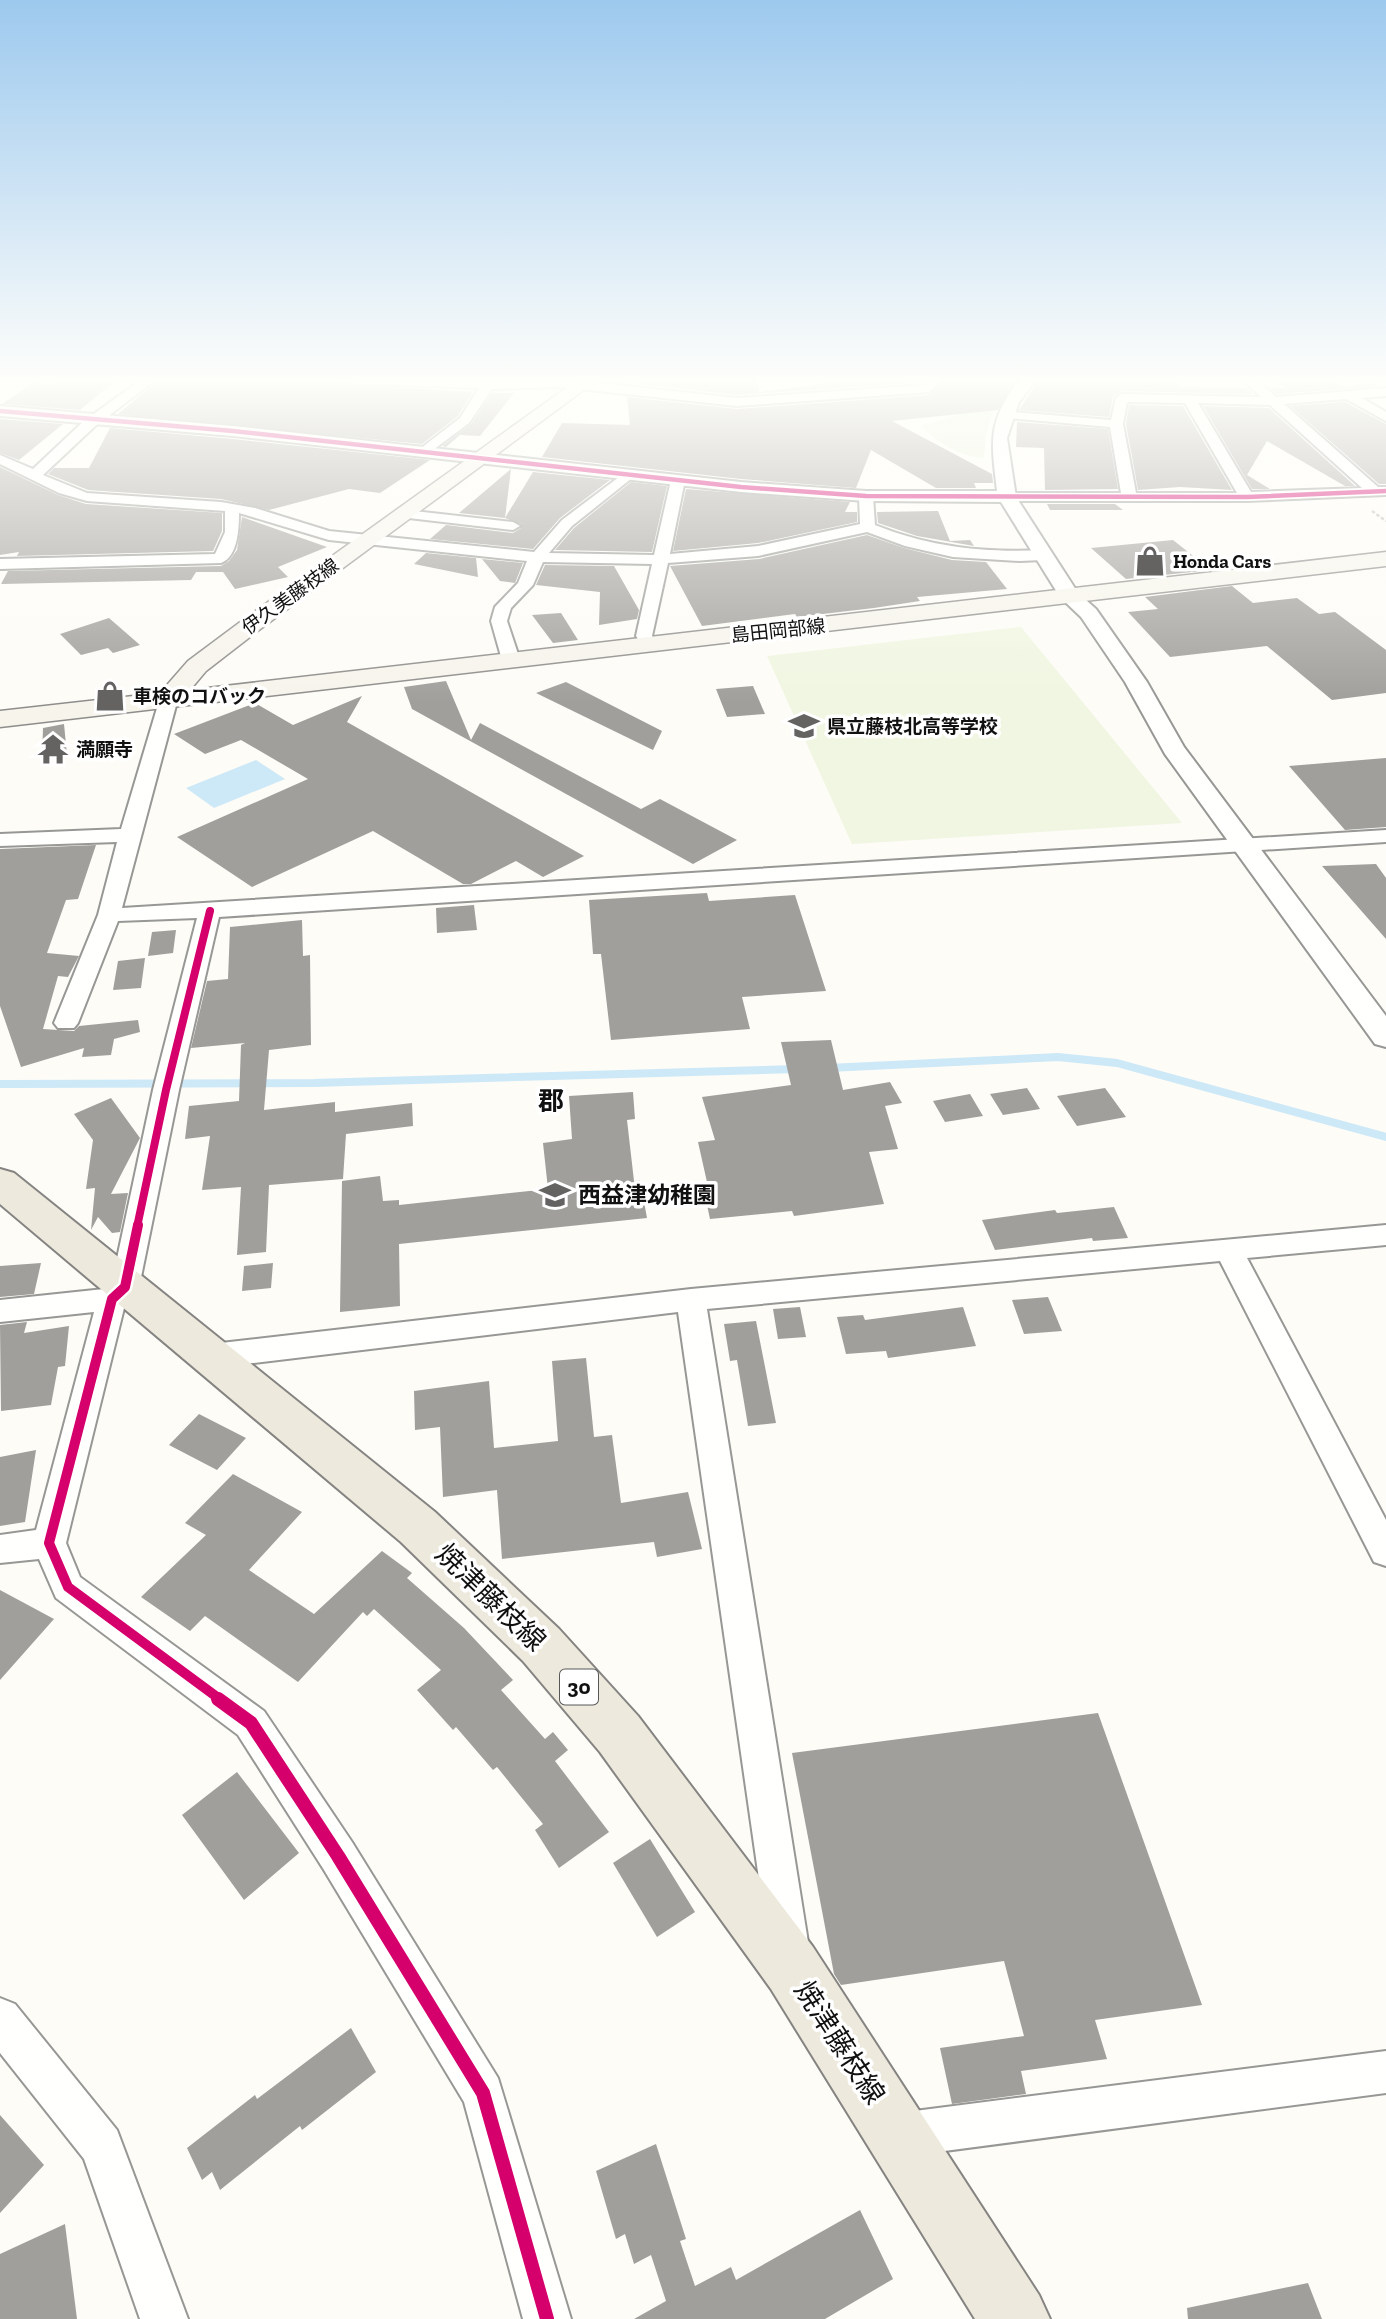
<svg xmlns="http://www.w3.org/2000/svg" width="1386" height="2319" font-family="'Zilla Slab','Noto Sans JP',serif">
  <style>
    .green { fill: #e7f3d7 }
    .pitch { fill: #f0f6e1 }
    .water { fill: #cde8f7 }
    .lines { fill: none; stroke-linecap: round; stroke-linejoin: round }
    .stream { stroke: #cde8f7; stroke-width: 8 }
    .building { fill: #a19f9c }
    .minor-casing { stroke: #979795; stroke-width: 4 }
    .tertiary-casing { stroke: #979795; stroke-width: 4 }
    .secondary-casing { stroke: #8e8d8b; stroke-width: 3 }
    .primary-casing { stroke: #858482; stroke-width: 4 }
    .path { stroke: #b9b9b8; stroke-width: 2.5; stroke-dasharray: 3.5 2; stroke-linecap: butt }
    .minor { fill: #fffffe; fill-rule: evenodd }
    .tertiary { fill: #fffffe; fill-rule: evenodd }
    .secondary { fill: #f6f4eb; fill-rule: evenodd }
    .primary { fill: #ede9dc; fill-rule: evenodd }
    .cycleway-far3-casing { stroke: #fff; stroke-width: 7 }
    .cycleway-far2-casing { stroke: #fff; stroke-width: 12 }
    .cycleway-far1-casing { stroke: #fff; stroke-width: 15 }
    .cycleway-casing { stroke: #fff; stroke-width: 18 }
    .cycleway-far3 { stroke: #d6006c; stroke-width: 4.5 }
    .cycleway-far2 { stroke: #d6006c; stroke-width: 8 }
    .cycleway-far1 { stroke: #d6006c; stroke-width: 10 }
    .cycleway { stroke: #d6006c; stroke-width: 14 }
    .labels { text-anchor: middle; stroke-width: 7; stroke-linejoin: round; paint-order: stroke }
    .far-poi-label { font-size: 19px; font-weight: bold; fill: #111; stroke: #fff; text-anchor: start }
    .far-street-label { font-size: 19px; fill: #111; stroke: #fff }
    .shield { fill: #fff; stroke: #585858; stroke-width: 2 }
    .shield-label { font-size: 21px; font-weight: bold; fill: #111 }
    .poi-label { font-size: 23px; font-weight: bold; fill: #111; stroke: #fff; text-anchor: start }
    .quarter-label { font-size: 26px; font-weight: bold; fill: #111; stroke: #fff }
    .near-street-label { font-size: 28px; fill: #111; stroke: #fff }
  </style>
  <rect width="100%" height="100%" fill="#fdfcf7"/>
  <path class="green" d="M932 391 997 399 986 434 984 458C960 457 937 442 921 426L958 415Z"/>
  <path class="pitch" d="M1021 627 1182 823 852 844 767 656Z"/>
  <path class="water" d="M256 760 285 779 214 808 186 788Z"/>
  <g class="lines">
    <path class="stream" d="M828 1068 1058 1057 1117 1063 1386 1137
      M0 1084 314 1083 796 1069"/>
  </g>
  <path class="building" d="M60 378H119L80 410 2 404 33 383 52 384Z
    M867 378H928L924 382 737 395 625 382 756 380 760 392Z
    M947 378H1018L998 410 892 421 992 474 993 483H974L976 488H936L871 450 856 488 741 479 542 457 562 423 630 425 627 397 737 409 929 395Z
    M1040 378H1174L1181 387 1247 388 1254 394 1122 391 1113 397 1109 417 1019 410Z
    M160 379 275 383 279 380 473 392 458 416 422 444 118 414Z
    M1334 380 1344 387 1371 383 1379 386 1277 394 1270 388H1286L1279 383Z
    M492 393H514L480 436 460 435 446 447 442 446 471 424Z
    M1345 402 1386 424V484H1379L1290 406Z
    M1129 405 1183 406 1232 490 1180 487 1138 490 1126 424Z
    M1203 406 1269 408 1355 486H1345L1267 441 1247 475 1270 489H1252Z
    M0 419 63 424 19 460 0 453Z
    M1017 422 1108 429 1118 489 1045 490 1044 448 1016 447Z
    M110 428 233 439 430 460 380 493 349 489 269 510 221 499 88 490 48 474 54 468H89Z
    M0 467 58 495 86 504 222 513V531L213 551 17 556 19 552 0 555Z
    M511 469 505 518 459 513Z
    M533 472 610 480 560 518 533 549 430 539 446 525 513 533 521 528V524L505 518Z
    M631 482 667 486 652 552 555 550 574 528Z
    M686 489 850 502 845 512H857V522L758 543 673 551Z
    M1047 504H1115L1123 510H1050Z
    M938 511 950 541 970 540 974 546 917 536 878 523 877 512Z
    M242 517 327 547 278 567 288 577 235 589 223 572H196L191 580 1 584 8 571 221 566 229 561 237 550Z
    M867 535 904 548 952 560 986 562 1007 589 917 597 920 601 874 608 797 617 795 614 702 626 670 566 759 559Z
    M1173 540 1211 570 1126 579 1091 548Z
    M426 553 476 558 478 577 414 564Z
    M482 559 523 563 515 583 500 581Z
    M545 565 614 566 639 610 637 619 599 625 600 592 536 585Z
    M1232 586 1253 603 1297 598 1319 614 1335 612 1386 650V693L1332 700 1267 646 1170 657 1128 612 1158 609 1145 597Z
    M561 613 578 640 553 643 532 615Z
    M109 618 140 645 113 653 108 648 81 655 60 634Z
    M446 681 471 740 480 723 641 809 660 799 737 840 693 864 412 709 404 687Z
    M566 682 662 731 653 750 536 693Z
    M753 686 765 714 727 717 716 689Z
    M362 696 347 722 584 856 543 877 516 861 471 884H463L373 831 252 887 177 837 308 779 241 740 205 754 174 734 255 703 293 725Z
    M64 724 67 755 42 759 43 728Z
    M1386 758V827L1345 830 1289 766Z
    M96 845 78 899 66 900 47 953 79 956 68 977 58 976 43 1029 74 1031 79 1026 138 1020 140 1032 114 1039 111 1055 82 1057 84 1048 21 1067 0 1006V849Z
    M1376 864 1386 878V939L1322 866Z
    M707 893 709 901 795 895 826 991 742 997 750 1029 611 1040 601 954H593L589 900Z
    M474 905 477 930 437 933 436 908Z
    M302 920 303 956 310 955 311 1045 269 1050 264 1110 335 1102V1112L412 1103 413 1126 346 1134 343 1179 269 1185 266 1252 237 1255 241 1187 202 1190 210 1136 185 1139 189 1106 239 1101 241 1045 245 1043 191 1048 207 981 228 979 230 927Z
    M176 930 173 953 148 956 152 932Z
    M145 958 141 988 113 990 118 961Z
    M831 1040 843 1090 890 1082 902 1103 885 1106 898 1149 869 1152 884 1204 794 1216 792 1211 710 1219 704 1191H709L698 1142 715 1140 702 1097 791 1085 781 1042Z
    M1027 1088 1040 1109 1003 1115 990 1094Z
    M1105 1088 1126 1117 1077 1126 1057 1096Z
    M633 1092 635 1119 627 1120 634 1181 640 1180 647 1218 399 1244 400 1306 340 1312 342 1181 380 1176 383 1201 399 1200V1205L548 1189 543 1143 572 1139 569 1096Z
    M970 1094 983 1116 945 1122 933 1101Z
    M111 1098 140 1138 111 1194 128 1193 120 1232 112 1233 98 1217 91 1230 95 1188 86 1189 93 1140 74 1114Z
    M1114 1207 1128 1238 1093 1241 1092 1238 995 1250 982 1220 1055 1210 1057 1213Z
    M41 1263 34 1294 0 1297V1266Z
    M273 1263 271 1288 242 1291 244 1266Z
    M1048 1297 1062 1331 1024 1334 1012 1300Z
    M800 1307 806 1337 778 1339 773 1309Z
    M963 1307 976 1346 888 1358 886 1351 846 1354 837 1317 863 1315 865 1320Z
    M756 1321 776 1423 748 1426 737 1360 730 1361 724 1324Z
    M27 1322 24 1333 69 1326 65 1366 58 1367 51 1405 1 1411 0 1325Z
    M586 1358 594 1437 612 1435 621 1503 688 1492 702 1549 657 1557 654 1542 502 1559 497 1490 443 1497 440 1427 415 1430 414 1391 489 1381 494 1448 558 1441 552 1361Z
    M199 1414 246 1438 217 1470 169 1445Z
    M36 1450 25 1522 0 1526V1457Z
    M233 1474 302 1512 249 1570 314 1614 382 1551 412 1573 407 1578 464 1628 513 1680 501 1690 545 1739 553 1732 568 1750 555 1761 609 1832 559 1868 535 1830 543 1824 497 1767 493 1770 456 1727 453 1730 417 1690 441 1670 374 1609 367 1616 363 1612 298 1682 205 1616 190 1631 141 1597 206 1535 185 1523Z
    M0 1590 54 1619 0 1680Z
    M1098 1713 1202 2005 1095 2020 1107 2059 1021 2071 1026 2094 952 2104 940 2048 1024 2036 1004 1961 841 1985 834 1974 792 1753Z
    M237 1772 299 1853 244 1900 182 1815Z
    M650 1839 695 1912 657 1937 613 1863Z
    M351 2028 376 2072 302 2130 300 2126 220 2190 212 2172 202 2180 187 2148 255 2095 257 2099Z
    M0 2115 44 2165 0 2213Z
    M656 2144 686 2239 680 2241 695 2286 731 2267 736 2280 860 2210 893 2279 825 2319H634L666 2301 651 2255 634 2264 625 2234 616 2239 596 2171Z
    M65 2224 77 2319H0V2254Z
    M1308 2283 1322 2319H1188L1187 2308Z"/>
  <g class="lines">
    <g class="minor-casing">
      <path id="minor" d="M144 378H158L94 427 43 475 87 493 221 502 255 508 329 531 534 552 562 520 627 471 634 475 632 478 572 526 549 553 654 555 671 480 678 476 685 480 670 554 758 546 860 524 859 496 866 492 873 496 875 525C930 547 984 553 1043 550L1051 555 1043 560 1020 561 953 557 905 546 867 532 758 556 668 563 652 636 659 644 650 649 644 648 636 636 652 564 543 562 533 585 511 608 507 621 520 660 511 665 502 660 491 621 495 607 518 583 527 561 329 540 239 513C239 528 238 557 221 563L0 569V559L215 554 225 532V511L87 501 59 493 0 464V455L33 469 84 421Z
        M306 378 561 379 737 398 925 385 931 378H944L929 392 737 406 561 387 492 389 469 423 425 456 418 452 420 449 460 418 479 388 312 382Z
        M1241 378H1254L1276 397 1386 388V396L1362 398 1386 412V421L1346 399 1284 404 1378 487H1386V495L1247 501H1007L1000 497 1007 493H1121L1110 427 1006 418 1000 414 1001 411 1111 420 1116 398 1122 394 1261 397ZM1127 402 1185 403 1237 493H1136L1123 424ZM1198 403 1270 405 1362 488 1251 492Z
        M405 510 513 522 520 526 513 530 400 517V511Z
        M169 693 178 698 122 908 1386 830V842L219 917 179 1090 139 1287 125 1304 66 1543 80 1577 264 1711 352 1842 498 2078 571 2319H523L464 2102 324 1870 238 1735 56 1598 39 1559 0 1563V1535L36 1530 94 1312 0 1322V1300L104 1289 112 1282 153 1090 197 918 118 921 78 1023 74 1028H58L54 1023 98 915 117 842 0 846V834L121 829 160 698Z
        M1386 1225V1245L1247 1258 1386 1520V1566L1374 1562 1220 1261 707 1309 808 1942 802 1956 788 1962 774 1956 768 1942 678 1312 212 1368 201 1364 197 1356 201 1348 212 1344 691 1289Z
        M0 1998 15 2004 117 2130 188 2319H140L84 2159 0 2053Z
        M1386 2051V2093L899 2157 884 2150 877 2135 884 2120 899 2113Z"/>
    </g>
    <g class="tertiary-casing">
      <path id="tertiary" d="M1021 378H1037L1019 402 1007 438 1016 497 1078 593 1096 609 1147 682 1184 747 1386 1016V1047L1375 1044 1165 754 1125 682 1081 617 1060 597 1001 502 866 501 741 492 233 436 0 416V406L233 426 741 482 866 491H997C991 440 987 421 1021 378Z"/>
    </g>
    <g class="secondary-casing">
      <path id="secondary" d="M580 378H600L259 630 206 671 190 690 1386 552V566L0 727V711L160 693 188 661 243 620Z"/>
    </g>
    <g class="primary-casing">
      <path id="primary" d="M0 1169 14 1173 435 1512 559 1629 638 1716 813 1947 1039 2295 1050 2319H975L771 1989 600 1752 523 1661 401 1542 0 1204Z"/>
    </g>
    <path class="path" d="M1372 511 1386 521"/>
    <use href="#minor" class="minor"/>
    <use href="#tertiary" class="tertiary"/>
    <use href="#secondary" class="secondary"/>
    <use href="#primary" class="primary"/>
    <g class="cycleway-far3-casing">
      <path id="cycleway-far3" d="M0 411 233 431 741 487 866 496 1247 497 1386 491"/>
    </g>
    <g class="cycleway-far2-casing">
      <path id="cycleway-far2" d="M137 1227 166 1090 210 911"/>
    </g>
    <g class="cycleway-far1-casing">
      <path id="cycleway-far1" d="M138 1225 125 1287 112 1299 49 1543 68 1587 221 1700"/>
    </g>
    <g class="cycleway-casing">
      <path id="cycleway" d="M218 1699 251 1723 338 1856 483 2093 547 2319"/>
    </g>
    <use href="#cycleway-far3" class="cycleway-far3"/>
    <use href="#cycleway-far2" class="cycleway-far2"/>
    <use href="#cycleway-far1" class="cycleway-far1"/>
    <use href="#cycleway" class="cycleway"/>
  </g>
  <linearGradient id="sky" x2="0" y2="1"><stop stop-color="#9dc9ee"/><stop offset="0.54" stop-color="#fefefb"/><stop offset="1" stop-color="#fefefb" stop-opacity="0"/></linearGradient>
  <rect width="1386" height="703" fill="url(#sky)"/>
  <defs>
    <g id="shop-bare" transform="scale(2.415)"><path d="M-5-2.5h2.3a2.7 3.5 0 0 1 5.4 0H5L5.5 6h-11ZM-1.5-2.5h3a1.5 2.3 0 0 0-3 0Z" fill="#646362" stroke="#fff" stroke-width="2.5" paint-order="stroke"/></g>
    <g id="school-bare" transform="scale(2.415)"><path d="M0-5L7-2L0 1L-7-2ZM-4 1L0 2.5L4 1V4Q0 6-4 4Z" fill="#646362" stroke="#fff" stroke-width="2.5" paint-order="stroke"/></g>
    <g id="temple-bare" transform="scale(2.415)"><path d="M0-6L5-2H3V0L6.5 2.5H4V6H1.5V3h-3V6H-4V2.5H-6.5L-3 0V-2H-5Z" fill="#646362" stroke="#fff" stroke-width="2.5" paint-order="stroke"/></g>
  </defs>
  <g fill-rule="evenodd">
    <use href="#shop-bare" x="1150" y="561"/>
    <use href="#shop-bare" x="110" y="696"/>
    <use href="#school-bare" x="804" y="726"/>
    <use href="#temple-bare" x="53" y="749"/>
    <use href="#school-bare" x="555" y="1195"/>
  </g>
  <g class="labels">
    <g class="far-poi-label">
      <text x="1173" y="568">Honda Cars</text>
      <text x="133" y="703">車検のコバック</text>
      <text x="827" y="733">県立藤枝北高等学校</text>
      <text x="76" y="756">満願寺</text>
    </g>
    <g class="far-street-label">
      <text transform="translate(290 596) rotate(-36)" y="7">伊久美藤枝線</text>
      <text transform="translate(778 630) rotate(-6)" y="7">島田岡部線</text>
    </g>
    <rect class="shield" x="560" y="1669.5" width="38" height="35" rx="5"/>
    <g class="shield-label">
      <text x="579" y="1694">30</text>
    </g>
    <g class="poi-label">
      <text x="578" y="1203">西益津幼稚園</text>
    </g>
    <g class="quarter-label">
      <text x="551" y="1110">郡</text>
    </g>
    <g class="near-street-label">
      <text transform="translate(491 1597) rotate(44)" y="10">焼津藤枝線</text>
      <text transform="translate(840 2042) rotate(57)" y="10">焼津藤枝線</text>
    </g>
  </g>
</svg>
